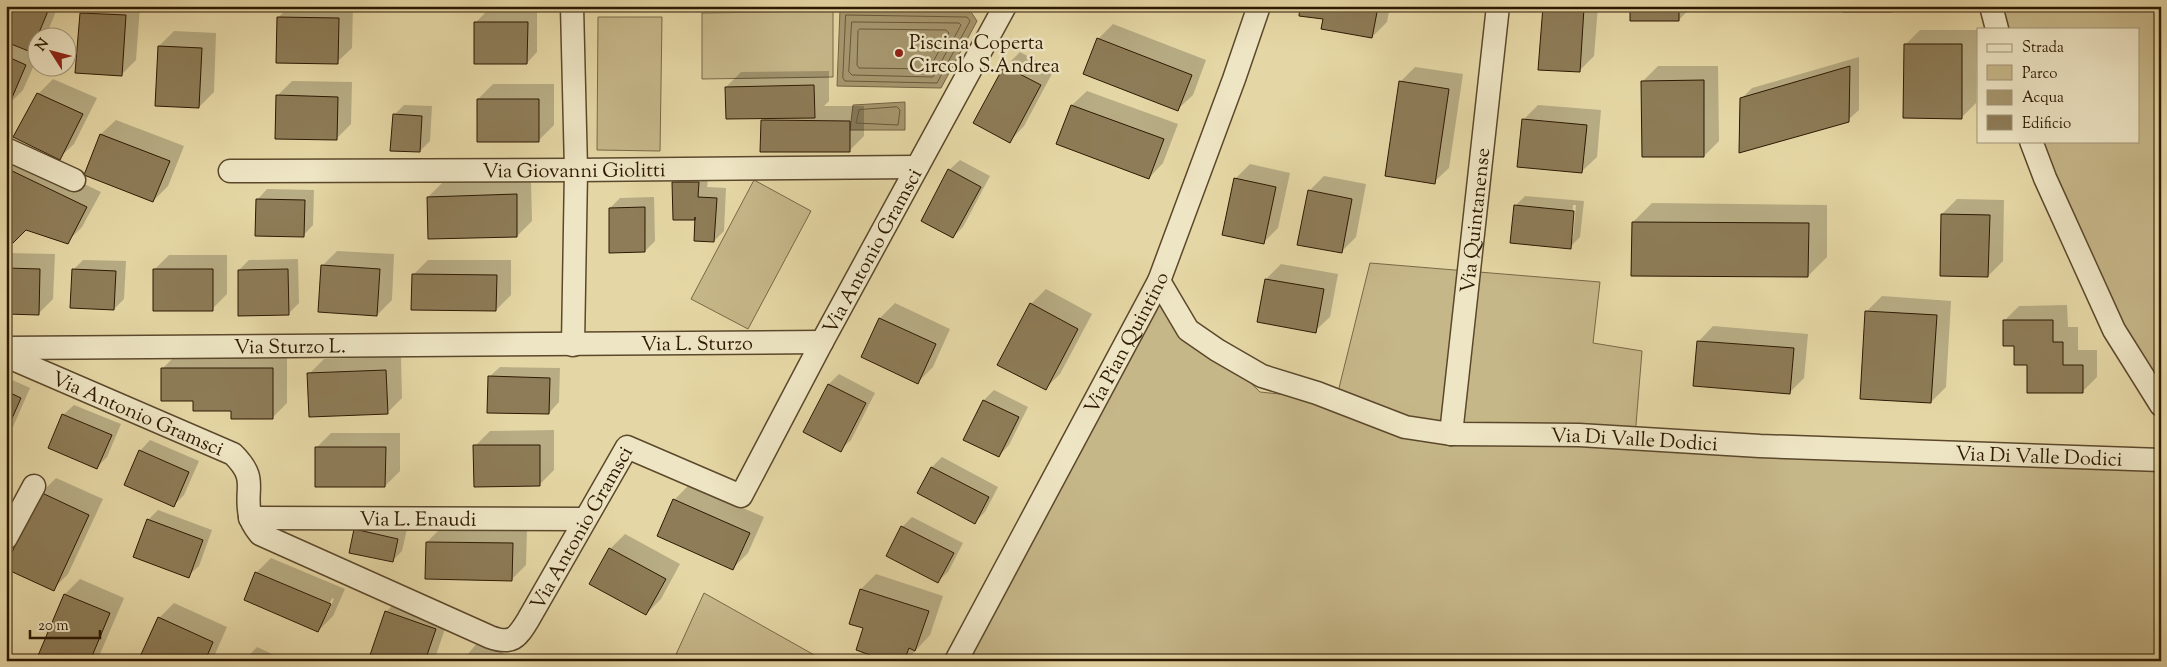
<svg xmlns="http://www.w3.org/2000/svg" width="2167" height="667" font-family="'Sorts Mill Goudy',serif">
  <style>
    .green { fill: #c6b789; stroke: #7a6846 }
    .water { fill: #a6966e; stroke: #766443 }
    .shadow { fill: #0003; fill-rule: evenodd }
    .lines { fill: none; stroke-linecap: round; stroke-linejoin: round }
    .shore { stroke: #6a5838; stroke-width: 1 }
    .building { fill: #8d7c57; stroke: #2d1902 }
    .minor-casing { stroke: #5b482b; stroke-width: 25 }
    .minor { stroke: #eee5c4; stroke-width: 22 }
    .poi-dot { fill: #8f2418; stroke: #eee5c4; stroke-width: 2 }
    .labels { text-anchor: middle; stroke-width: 5; stroke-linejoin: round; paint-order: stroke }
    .poi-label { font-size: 20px; fill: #2d1902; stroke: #eee5c4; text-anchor: start }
    .street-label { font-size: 20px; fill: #2d1902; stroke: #eee5c4 }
  </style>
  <rect width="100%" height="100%" fill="#e5d7a5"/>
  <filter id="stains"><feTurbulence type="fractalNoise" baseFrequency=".004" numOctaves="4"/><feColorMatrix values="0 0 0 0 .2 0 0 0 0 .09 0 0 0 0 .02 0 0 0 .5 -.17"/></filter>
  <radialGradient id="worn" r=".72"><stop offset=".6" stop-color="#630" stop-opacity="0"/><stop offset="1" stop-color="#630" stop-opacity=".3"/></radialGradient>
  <path class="green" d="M1996 6H2161V408L2034 141H2138V29H2000Z
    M833 11V77L702 79V13Z
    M598 17H662L660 151 597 150Z
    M754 180 811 211 748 329 691 299Z
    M1370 263 1600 282 1593 343 1642 351 1635 437 2161 460V661H956L1159 281 1217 350 1260 392 1336 400Z
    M704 593 825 661H673Z"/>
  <path class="water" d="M840 10 971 12 977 21 941 88 837 86Z
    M905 102V130H850L853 105Z"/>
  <path class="shadow" d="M6 6H58L46 36 38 38V44L34 47 38 49V56L23 90 8 105Z
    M88 6H140L136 60 121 75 81 13Z
    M289 6H353L352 48 337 62 278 18Z
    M1301 6H1390L1387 22 1372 37 1325 18Z
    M1544 6H1598L1594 56 1579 71Z
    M1632 6H1692L1679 20Z
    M486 12H537V52L527 63 476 22Z
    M1113 24 1206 60 1193 95 1178 109 1098 39Z
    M1920 30H1977L1976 103 1961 118 1905 45Z
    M174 31 216 33 214 92 199 107 159 46Z
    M1020 52 1054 70 1024 126 1010 141 1005 67Z
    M1859 57V110L1848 120 1741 99 1752 88Z
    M1658 66H1718L1719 141 1704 156 1643 81Z
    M1415 67 1463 74 1449 168 1434 182 1400 82Z
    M829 71V101L824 106H864V136L849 151 762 121 766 117 726 87 741 72Z
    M53 79 97 98 74 144 59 158 38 94Z
    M292 81 352 82 351 124 336 139 277 96Z
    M493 84H554V125L539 140 478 99Z
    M1087 91 1178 124 1163 163 1149 178 1072 105Z
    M404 105 432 106 430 141 420 151 394 115Z
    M1538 105 1601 110 1597 157 1582 171 1523 120Z
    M116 120 184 146 168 186 153 201 101 134Z
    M11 149 101 192 82 227 67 242 25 229 6 239V154Z
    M960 160 990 176 963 227 953 237 949 170Z
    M1250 164 1290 173 1278 228 1263 243 1235 179Z
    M683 172 709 173 707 187 726 188 724 231 714 241 673 183Z
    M1324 176 1366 184 1356 237 1341 252 1309 191Z
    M531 180 532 221 517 236 428 197 443 182Z
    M267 189 314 190 313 225 303 236 257 200Z
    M1525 196 1584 201 1580 237 1570 247 1515 206ZM1573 205H1576L1573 238H1570Z
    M654 197 655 241 645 251 610 208 620 198Z
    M1957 199 2004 200 2003 261 1988 276 1942 214Z
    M1652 203 1827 205V257L1808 276 1633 222Z
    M337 251 394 254 392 300 377 315 322 266Z
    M6 253 55 254 53 299 38 314 6 313Z
    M169 255H227V294L212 309 154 270Z
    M298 259 299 303 288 314 239 270 249 260Z
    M83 260 126 261 124 299 114 309 73 270Z
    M428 260H511V295L496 310 413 275Z
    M1281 264 1338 274 1330 317 1315 331 1259 321 1266 279Z
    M1046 289 1092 314 1060 374 1045 389 1031 304Z
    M1882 296 1951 301 1946 387 1931 402 1867 311Z
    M895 303 950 329 933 367 918 382 863 356 880 318Z
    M2067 305 2068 327H2078V350H2097V377L2082 392 2015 345 2004 321 2019 306Z
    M1713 326 1808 334 1804 378 1789 393 1699 341Z
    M287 353V403L272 418 195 399 162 369 177 354Z
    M401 356 402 398 387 413 309 374 324 359Z
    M500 367 560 368 559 402 549 413 489 377Z
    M839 374 875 393 851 440 840 450 829 384Z
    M6 377 30 388 13 427 6 434Z
    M994 390 1028 407 1009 445 999 456 965 439 984 400Z
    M74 405 121 424 107 457 97 467 63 415Z
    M554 430V470L539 485 475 446 490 431Z
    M331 433H400V471L385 486 316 448Z
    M150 440 199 461 184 495 174 505 140 451Z
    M942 457 998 487 985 512 975 522 919 492 932 467Z
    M56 478 103 499 68 574 53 589 41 493Z
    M689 485 764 517 748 553 733 568 674 500Z
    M158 510 212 530 199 566 188 576 148 520Z
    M912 517 963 543 948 572 937 582 902 527Z
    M442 527 527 529 526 565 511 580 427 542Z
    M407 529 402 551 392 561 355 530Z
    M625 534 680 564 661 599 646 614 610 549Z
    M271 558 345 589 333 616 318 631 256 573ZM332 598 334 599 327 615H325Z
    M876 574 943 596 930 635 906 661H891L865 627 850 623 861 589Z
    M80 579 124 598 97 661H46L38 658 65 594Z
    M401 597 450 614 434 661H369L386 612Z
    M174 603 227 627 212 661H140L159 618Z
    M478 642 521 661H462Z
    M257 647 287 661H244Z"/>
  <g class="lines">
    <path class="shore" d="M846 15 967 17 970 21 937 83 845 81 843 78Z
      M852 22 959 23 961 25 933 77 852 75 849 72Z
      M860 29 946 30 949 33 929 69 859 68 857 65 858 31Z
      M897 107 900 110 898 125 856 123 859 110Z"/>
  </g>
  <path class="building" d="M6 6H37L48 11 31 52 6 42Z
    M1300 6 1378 7 1372 38 1321 29 1323 19 1299 16Z
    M1543 6 1584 8 1580 72 1538 70Z
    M1630 6H1679V21H1630Z
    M1843 6H1892V12H1843Z
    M80 13 126 15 122 76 75 73Z
    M277 17 339 18 338 64 276 63Z
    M474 22H528L527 64H474Z
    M1097 38 1192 75 1178 111 1083 74Z
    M1904 44H1962V119L1903 118Z
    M158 46 202 48 199 108 155 106Z
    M6 56 26 65 8 107 6 106Z
    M1004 66 1041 85 1010 143 973 123Z
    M1850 66 1849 122 1739 153 1740 98Z
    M1704 80V157H1642L1641 81Z
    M1399 81 1449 89 1435 184 1385 176Z
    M814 85 815 118 726 119 725 87Z
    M37 93 83 114 60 160 13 137Z
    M276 95 338 97 337 140 275 139Z
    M477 99H539V142H477Z
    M1071 105 1164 139 1149 179 1056 144Z
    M393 114 422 116 420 152 390 151Z
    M1522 119 1587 125 1582 173 1517 167Z
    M761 120 850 121V152H760Z
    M100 134 170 161 153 202 84 175Z
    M6 168 87 207 68 244 26 230 13 243 6 240Z
    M948 169 981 187 953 238 921 221Z
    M1234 178 1276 187 1264 244 1222 235Z
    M672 182H699L698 197 717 198 714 242 694 241 695 217V220H673Z
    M1308 190 1352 199 1342 253 1297 245Z
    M517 194V237L428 239 427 197Z
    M256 199 305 200 304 237 255 236Z
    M1514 205 1574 211 1571 249 1510 243Z
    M645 207V252L609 253V208Z
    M1941 214 1990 215 1988 277 1940 276Z
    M1632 222 1809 223 1808 277 1631 276Z
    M321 265 380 269 377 316 318 312Z
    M6 268 40 269 39 315 6 314Z
    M72 269 116 271 114 310 70 308Z
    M153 269H213V311H153Z
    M288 269 289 315 238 316V270Z
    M412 274 497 275 496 311 411 310Z
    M1265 279 1324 289 1316 333 1257 322Z
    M1030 303 1078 329 1046 390 997 365Z
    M1865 311 1937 315 1931 403 1860 399Z
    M879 318 936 344 918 384 861 357Z
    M2003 320H2053V342H2063V365H2083V393H2027V365H2014V346H2003Z
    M1697 341 1794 348 1790 394 1693 386Z
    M161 368H273V419H231V411H193V401H161Z
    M386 370 388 414 309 417 307 373Z
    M488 376 550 378 549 414 487 413Z
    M828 384 866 403 841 452 803 432Z
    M6 391 21 398 6 432Z
    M983 400 1019 417 999 457 963 440Z
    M62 414 112 435 97 469 48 448Z
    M473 445H540V486L474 487Z
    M315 447H386L385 487H315Z
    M139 450 189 472 174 507 124 485Z
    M931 467 989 497 975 524 917 493Z
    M40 492 89 515 54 591 6 569V565Z
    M673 499 750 533 733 570 657 536Z
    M147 519 203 540 189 578 133 557Z
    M901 526 954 553 938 583 886 556Z
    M354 529 398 539 393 562 349 553Z
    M426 542 513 543 512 581 425 579Z
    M609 548 666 579 646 615 589 584Z
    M255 572 331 604 318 632 244 600Z
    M860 589 929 611 915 651 909 648 904 661H887L856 650 863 628 849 624Z
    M64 594 110 613 90 661H43L37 658Z
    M385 611 436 629 425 661H368Z
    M158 617 213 642 205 661H138Z"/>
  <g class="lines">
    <g class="minor-casing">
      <g id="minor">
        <path d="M572 6 576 170 573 345"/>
        <path d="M1991 6 1997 29"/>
        <path d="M2031 141 2045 178 2114 330 2161 405"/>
        <path d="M6 149 74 180"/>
        <path id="s1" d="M230 171 576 170 917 167"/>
        <path id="s2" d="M1159 281 1188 330 1217 350 1262 376 1317 393 1405 427 1451 434 1579 435 1760 446 2161 460"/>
        <path id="s3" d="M6 348 822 342"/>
        <path id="s4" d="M6 356 233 454C259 480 244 487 250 516 251 522 256 529 260 534L490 637C512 645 517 638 528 620L627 447 741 496 822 342 1005 6"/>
        <path id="s5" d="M1451 434 1498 6"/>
        <path id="s6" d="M250 518 584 519"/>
        <path d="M6 538 34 486"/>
        <path id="s7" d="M956 661 1159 281 1234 79 1259 6"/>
      </g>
    </g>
    <use href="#minor" class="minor"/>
  </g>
  <circle class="poi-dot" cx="899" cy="53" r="5"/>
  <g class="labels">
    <g class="poi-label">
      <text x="909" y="49">Piscina Coperta<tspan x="909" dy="23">Circolo S.Andrea</tspan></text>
    </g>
    <g class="street-label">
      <text dy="7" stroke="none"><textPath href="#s1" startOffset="344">Via Giovanni Giolitti</textPath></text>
      <text dy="7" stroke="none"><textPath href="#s5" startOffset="215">Via Quintanense</textPath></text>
      <text dy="7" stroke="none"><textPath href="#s4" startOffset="1236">Via Antonio Gramsci</textPath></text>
      <text dy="7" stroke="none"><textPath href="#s7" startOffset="361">Via Pian Quintino</textPath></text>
      <text dy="7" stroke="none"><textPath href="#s3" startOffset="691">Via L. Sturzo</textPath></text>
      <text dy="7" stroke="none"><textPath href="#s3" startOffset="284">Via Sturzo L.</textPath></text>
      <text dy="7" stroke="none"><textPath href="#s4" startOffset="144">Via Antonio Gramsci</textPath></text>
      <text dy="7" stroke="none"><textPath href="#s2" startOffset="526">Via Di Valle Dodici</textPath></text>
      <text dy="7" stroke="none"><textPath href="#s2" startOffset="931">Via Di Valle Dodici</textPath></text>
      <text dy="7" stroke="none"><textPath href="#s6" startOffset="168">Via L. Enaudi</textPath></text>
      <text dy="7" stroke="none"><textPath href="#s4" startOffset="741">Via Antonio Gramsci</textPath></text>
    </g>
  </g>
  <rect width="2167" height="667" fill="none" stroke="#e5d7a5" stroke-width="25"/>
  <rect x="8" y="8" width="2152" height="652" fill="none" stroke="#2d1902" stroke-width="2.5"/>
  <rect x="12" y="12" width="2142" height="642" fill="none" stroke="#2d1902"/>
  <rect x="1977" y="28" width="162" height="115" fill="#eee5c4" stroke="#a19376"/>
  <rect x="1987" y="44" width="25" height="8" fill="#eee5c4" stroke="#a19376"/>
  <text x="2022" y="52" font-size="15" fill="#2d1902">Strada</text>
  <rect x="1987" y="65" width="25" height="15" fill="#c6b789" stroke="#a19376"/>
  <text x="2022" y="78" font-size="15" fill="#2d1902">Parco</text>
  <rect x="1987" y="90" width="25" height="15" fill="#a6966e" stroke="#a19376"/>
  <text x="2022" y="102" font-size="15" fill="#2d1902">Acqua</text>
  <rect x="1987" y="115" width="25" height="15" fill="#8d7c57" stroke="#a19376"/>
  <text x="2022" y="128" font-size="15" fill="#2d1902">Edificio</text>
  <g transform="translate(52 52) rotate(306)"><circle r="24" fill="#eee5c4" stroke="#a19376"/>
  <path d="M0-4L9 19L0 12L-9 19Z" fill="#8f2418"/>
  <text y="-8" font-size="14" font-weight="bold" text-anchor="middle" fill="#2d1902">N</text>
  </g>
  <path d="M30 630v8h70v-8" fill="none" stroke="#2d1902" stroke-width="2.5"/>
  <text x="38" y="630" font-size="15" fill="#2d1902" stroke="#eee5c4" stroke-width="4" paint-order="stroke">20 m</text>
  <rect width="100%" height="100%" filter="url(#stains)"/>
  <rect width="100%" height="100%" fill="url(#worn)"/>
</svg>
